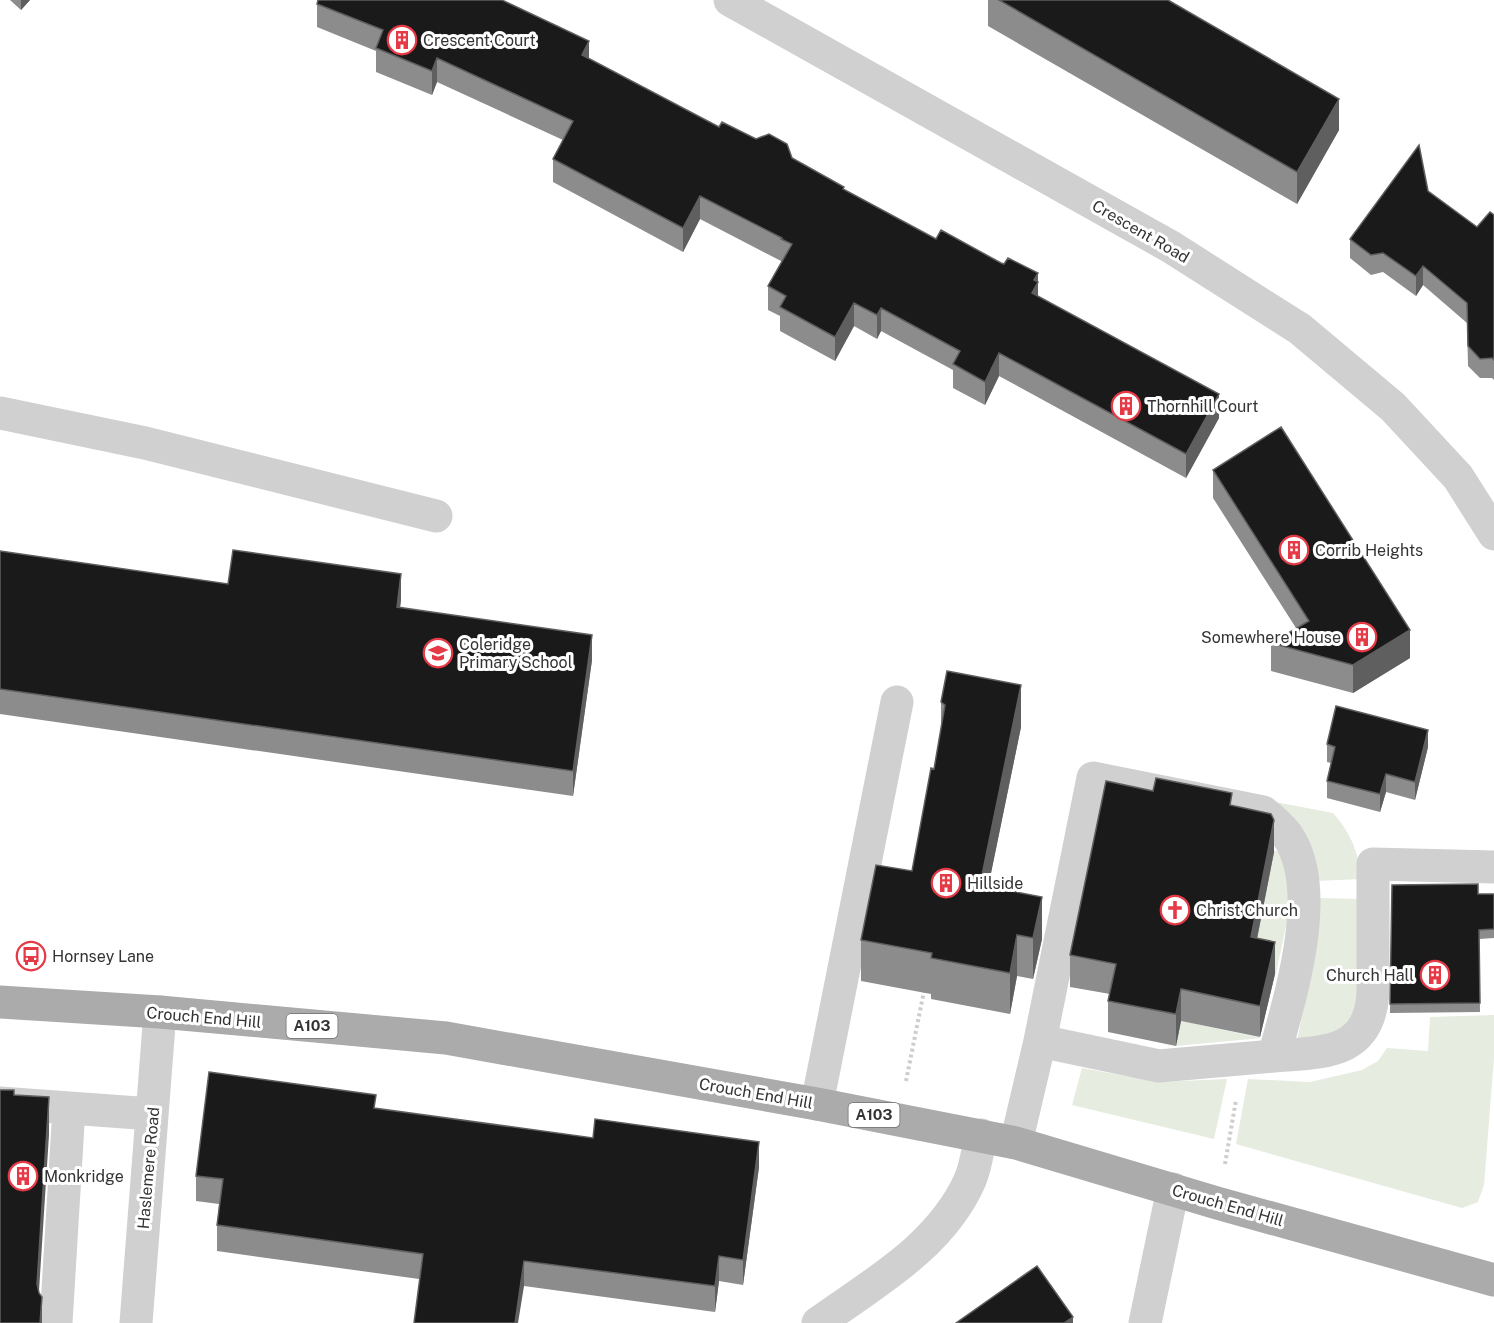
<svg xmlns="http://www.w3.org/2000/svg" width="1494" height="1323" font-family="'Public Sans',sans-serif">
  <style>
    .green { fill: #e6ecdf }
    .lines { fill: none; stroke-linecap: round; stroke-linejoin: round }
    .path { stroke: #cdcdcd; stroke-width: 4; stroke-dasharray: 3 3; stroke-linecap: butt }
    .minor { stroke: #d0d0d0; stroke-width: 33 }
    .major { stroke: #ababab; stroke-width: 33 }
    .wall { fill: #8c8c8c }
    .shaded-wall { fill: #5f5f5f }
    .building { fill: #1a1a1a; stroke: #5f5f5f; stroke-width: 1.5 }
    .labels { text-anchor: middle; stroke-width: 6; stroke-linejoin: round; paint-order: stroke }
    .shield { fill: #fff; stroke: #707070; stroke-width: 1.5 }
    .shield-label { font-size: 15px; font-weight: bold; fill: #333 }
    .poi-label { font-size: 16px; fill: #333; stroke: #fff; text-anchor: start }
    .street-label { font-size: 16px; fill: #333; stroke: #fff }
  </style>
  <rect width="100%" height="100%" fill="#fff"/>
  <path class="green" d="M1270 801 1333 813C1352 835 1358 851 1361 879L1316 881Z
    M1274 850 1284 854 1290 890 1287 921 1276 974 1251 969Z
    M1316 898 1360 899 1363 993 1348 1031 1296 1046 1309 982Z
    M1494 1015V1058L1484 1185 1478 1202 1462 1208 1236 1144 1248 1079 1310 1082 1362 1070 1378 1061 1387 1048 1428 1051 1430 1017Z
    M1181 1021 1262 1038 1176 1046Z
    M1082 1068 1159 1082 1227 1079 1214 1139 1072 1105Z"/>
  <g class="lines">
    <path class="path" d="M906 1081 924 991
      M1225 1164 1236 1100"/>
    <path class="minor" d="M730 0 1171 247 1300 329 1393 407 1458 477 1494 534
      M0 413 145 443 436 516
      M1274 1056C1323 1052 1369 1055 1373 993V864L1494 867
      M0 1103 152 1114
      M817 1104 897 702
      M1016 1143 1040 1041 1093 778 1263 812C1272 819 1280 826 1287 835 1325 889 1290 997 1274 1056L1159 1066 1040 1041
      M56 1323 69 1108
      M136 1323 160 1012
      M818 1323C874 1283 941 1246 970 1180 976 1166 978 1149 981 1135
      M1145 1323 1173 1189"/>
    <path class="major" d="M0 1002 160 1012 446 1038 817 1104 1016 1143 1217 1203 1494 1280"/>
  </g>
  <path class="wall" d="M10 0H30L21 10Z
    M988 0H1168L1339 130 1297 204 988 26Z
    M317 4 589 58 719 127 792 158 844 190 1038 296 1219 418 1186 478 999 376 985 405 953 388V370L881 331 877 339 854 326 835 361 780 331V316L768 310V286L781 262V261L700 219 683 252 553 182V159L563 140 437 82 432 95 376 72V51L317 27Z
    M1428 191 1477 227 1494 215V380L1492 378H1480L1468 366 1467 323 1423 285 1416 296 1383 272 1371 275 1350 258V239Z
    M1213 470 1410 658 1353 693 1271 671V643L1296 628 1213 498Z
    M0 551 228 584 401 600 400 607 592 660 573 796 0 714Z
    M941 702 1021 727 988 887 1042 939 1033 979 1017 976 1010 1014 931 999V994L861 981V940L912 871 934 769 941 729Z
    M1327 744 1428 747 1415 800 1386 792 1380 812 1327 798V781L1331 763 1327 762Z
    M1232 805 1274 852 1257 939 1275 974 1260 1037 1181 1021 1176 1046 1108 1032V1001L1110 994 1070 987V955Z
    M1392 885 1478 894H1494V938L1479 939 1480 1012 1390 1013Z
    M376 1108 759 1167 743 1285 719 1281 715 1312 524 1286 419 1279 217 1251V1225L219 1204 196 1201V1176Z"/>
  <path class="shaded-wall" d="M21 0H30L21 10Z
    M589 41V64L582 55Z
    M437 58V82L432 95V71Z
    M1339 99V130L1297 204V172Z
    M700 196V219L683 252V228Z
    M1423 266V285L1416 296V276Z
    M1038 273V306L1032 293 1034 280Z
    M854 303V326L835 361V337Z
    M881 308V331L877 339V315Z
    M999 353V376L985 405V382Z
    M1219 394V418L1186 478V454Z
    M401 574V600L397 632V607Z
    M1410 630V658L1353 693V665Z
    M592 635V660L573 796V771Z
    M1021 685V727L980 927V885Z
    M1428 730V747L1415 800V782Z
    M1386 774V792L1380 812V794Z
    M1274 820V852L1251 969V937Z
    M1042 897V939L1033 979V938Z
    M1017 935V976L1010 1014V973Z
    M1275 942V974L1260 1037V1006Z
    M1181 989V1021L1176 1046V1014Z
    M49 1097V1135L37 1322V1284Z
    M759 1142V1167L743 1285V1260Z
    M719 1256V1281L715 1312V1286Z
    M524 1261V1286L518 1323H515Z
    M42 1297V1323H40Z
    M1073 1317V1323H1064Z"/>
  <path class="building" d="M318 0H502L589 41 582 55 719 127 722 122 756 139 769 134 787 144 792 158 844 187 843 189 936 239 941 230 1001 263 1004 264 1008 258 1038 273 1034 280 1038 282 1032 293 1219 394 1186 454 999 353 985 382 953 364 960 351 881 308 877 315 854 303 835 337 780 307 786 296 768 286 792 244 781 239 782 238 700 196 683 228 553 159 573 121 437 58 432 71 376 48 383 30 317 4Z
    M999 0H1168L1339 99 1297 172Z
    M1419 145 1428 191 1477 227 1490 212 1494 215V360L1492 358 1480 359 1468 346 1467 303 1423 266 1416 276 1383 253 1371 255 1350 239Z
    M1281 427 1410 630 1353 665 1271 643 1309 621 1213 470Z
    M233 550 401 574 397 607 592 635 573 771 0 689V551L228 584Z
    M947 671 1021 685 980 885 1042 897 1033 938 1017 935 1010 973 931 958 932 953 861 940 876 865 912 871 931 768 934 769 945 705 941 702Z
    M1336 706 1428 730 1415 782 1386 774 1380 794 1327 781 1335 747 1327 744Z
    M1156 778 1232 793 1230 805 1271 814 1274 820 1251 937 1275 942 1260 1006 1181 989 1176 1014 1108 1001 1116 964 1070 955 1106 781 1153 791Z
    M1478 884V894H1494V929L1479 930 1480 1003 1390 1004 1392 885Z
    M209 1072 376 1095 374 1108 593 1138 595 1119 759 1142 743 1260 719 1256 715 1286 524 1261 515 1323H414L423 1254 217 1225 223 1179 196 1176Z
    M0 1090H14V1095L49 1097 37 1284 39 1293 42 1297 40 1323H0Z
    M1037 1266 1073 1317 1064 1323H956Z"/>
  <defs>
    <g id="building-ring" transform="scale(1.5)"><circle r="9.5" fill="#fff" stroke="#e63946" stroke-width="1.5"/><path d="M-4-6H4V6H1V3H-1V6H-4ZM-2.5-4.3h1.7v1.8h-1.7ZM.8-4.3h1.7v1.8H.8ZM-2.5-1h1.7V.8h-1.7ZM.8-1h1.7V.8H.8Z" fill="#e63946"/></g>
    <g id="school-ring" transform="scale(1.5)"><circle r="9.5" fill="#fff" stroke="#e63946" stroke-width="1.5"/><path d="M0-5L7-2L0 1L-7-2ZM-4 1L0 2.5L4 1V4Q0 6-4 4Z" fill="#e63946"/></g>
    <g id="church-ring" transform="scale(1.5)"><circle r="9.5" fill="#fff" stroke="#e63946" stroke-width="1.5"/><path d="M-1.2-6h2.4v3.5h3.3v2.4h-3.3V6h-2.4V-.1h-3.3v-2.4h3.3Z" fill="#e63946"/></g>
    <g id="bus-ring" transform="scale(1.5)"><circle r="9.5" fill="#fff" stroke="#e63946" stroke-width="1.5"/><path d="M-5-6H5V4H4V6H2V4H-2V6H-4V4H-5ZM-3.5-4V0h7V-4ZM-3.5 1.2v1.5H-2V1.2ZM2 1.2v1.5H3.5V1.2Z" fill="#e63946"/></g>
  </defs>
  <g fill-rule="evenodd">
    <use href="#building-ring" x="402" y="40"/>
    <use href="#building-ring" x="1126" y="406"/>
    <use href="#building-ring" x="1294" y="550"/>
    <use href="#building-ring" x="1362" y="637"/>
    <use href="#school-ring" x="438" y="653"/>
    <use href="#building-ring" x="946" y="883"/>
    <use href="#church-ring" x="1175" y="910"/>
    <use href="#bus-ring" x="31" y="956"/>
    <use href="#building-ring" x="1435" y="975"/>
    <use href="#building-ring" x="23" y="1176"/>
  </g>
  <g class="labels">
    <g class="shield">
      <rect x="286.5" y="1014" width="51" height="24" rx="4.5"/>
      <rect x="848.5" y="1103" width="51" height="24" rx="4.5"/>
    </g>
    <g class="shield-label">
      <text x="312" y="1031">A103</text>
      <text x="874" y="1120">A103</text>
    </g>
    <g class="poi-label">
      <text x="423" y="46">Crescent Court</text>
      <text x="1147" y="412">Thornhill Court</text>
      <text x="1315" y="556">Corrib Heights</text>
      <text x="1341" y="643" text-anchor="end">Somewhere House</text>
      <text x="459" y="650">Coleridge<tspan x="459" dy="18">Primary School</tspan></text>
      <text x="967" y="889">Hillside</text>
      <text x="1196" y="916">Christ Church</text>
      <text x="52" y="962">Hornsey Lane</text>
      <text x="1414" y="981" text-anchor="end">Church Hall</text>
      <text x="44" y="1182">Monkridge</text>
    </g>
    <g class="street-label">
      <text transform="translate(1141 231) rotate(30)" y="6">Crescent Road</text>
      <text transform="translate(204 1017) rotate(5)" y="6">Crouch End Hill</text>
      <text transform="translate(756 1093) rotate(10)" y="6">Crouch End Hill</text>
      <text transform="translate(148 1168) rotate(-85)" y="6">Haslemere Road</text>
      <text transform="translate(1228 1205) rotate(16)" y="6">Crouch End Hill</text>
    </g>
  </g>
</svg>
